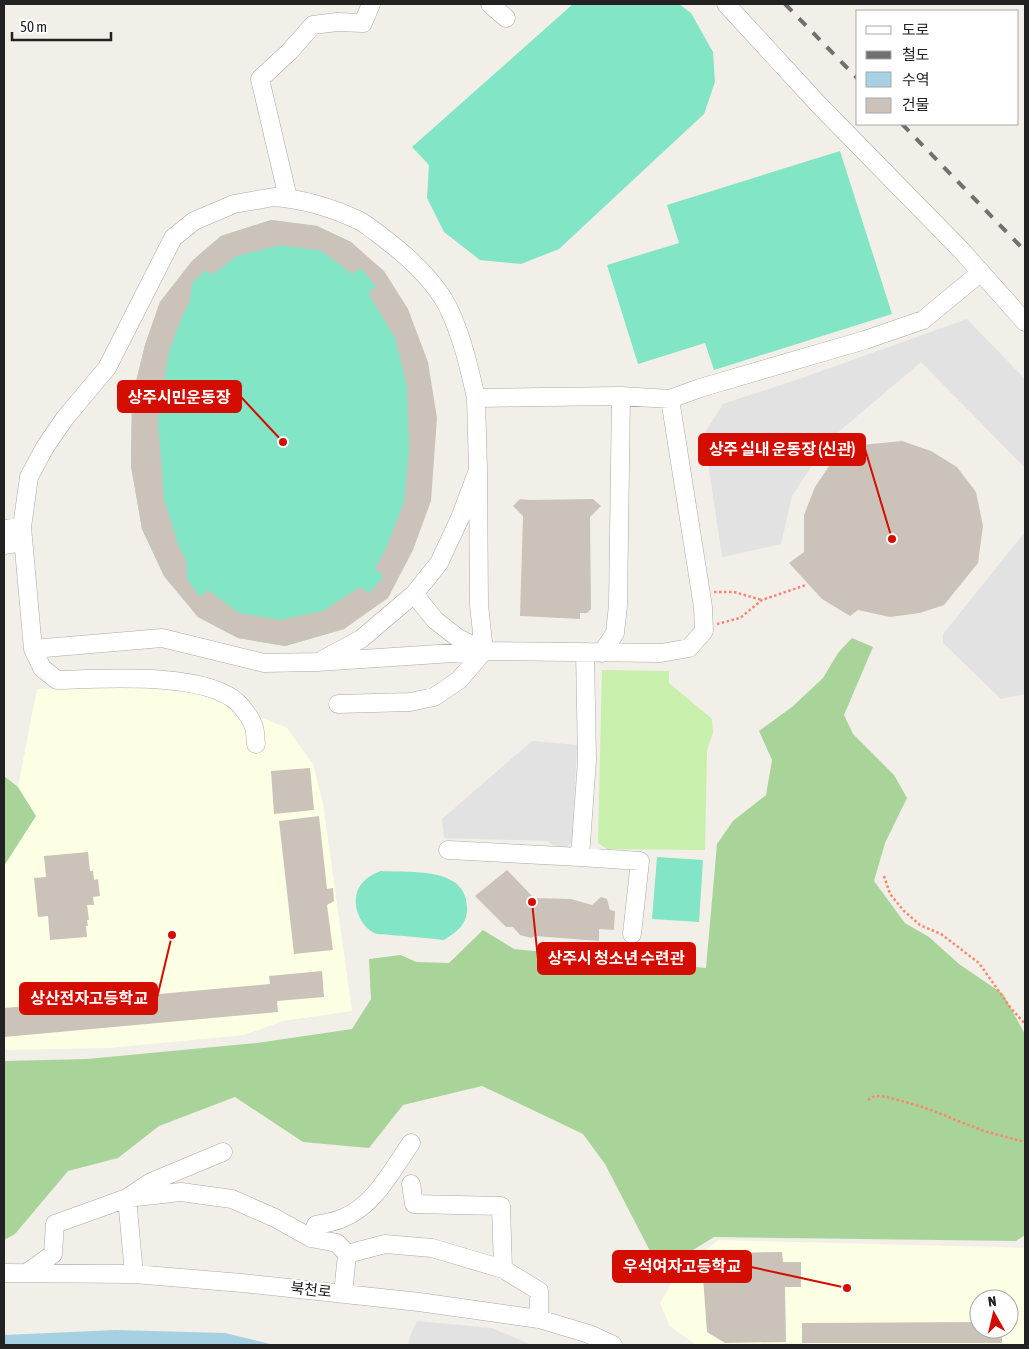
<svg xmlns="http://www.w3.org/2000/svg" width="1029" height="1349" font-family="'Asap Condensed','Noto Sans KR',sans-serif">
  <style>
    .education { fill: #fdffe4; fill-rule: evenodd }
    .grass { fill: #c8efab }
    .forest { fill: #a8d49a }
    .pitch { fill: #82e5c5 }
    .parking { fill: #e2e2e2 }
    .water { fill: #a6d1e2 }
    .building { fill: #cbc3ba; fill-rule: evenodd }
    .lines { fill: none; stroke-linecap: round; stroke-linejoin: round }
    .minor-casing { stroke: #a9a9a9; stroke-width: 19 }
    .path { stroke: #ff846c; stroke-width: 2.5; stroke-dasharray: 2.5 2.5; stroke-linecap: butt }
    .minor { stroke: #fff; stroke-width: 18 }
    .rail { stroke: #707070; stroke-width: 4; stroke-dasharray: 10 10; stroke-linecap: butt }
    .labels { text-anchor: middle; stroke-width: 4.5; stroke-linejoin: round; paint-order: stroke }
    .street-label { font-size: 15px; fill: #222; stroke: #fff }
    .leader { fill: none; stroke: #d30d00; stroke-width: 2 }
    .callout-dot { fill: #d30d00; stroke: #fff; stroke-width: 2 }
    .callout { fill: #d30d00; stroke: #d30d00; stroke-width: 2 }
    .callout-label { font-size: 16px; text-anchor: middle; font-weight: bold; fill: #fff }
  </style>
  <rect width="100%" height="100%" fill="#f2efe8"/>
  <path class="education" d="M138 686 201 693 287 728 313 764 323 804 352 1011 283 1021 244 1035 109 1048 4 1050V859L37 689Z
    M718 1240 1023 1248 1025 1246V1345H696L670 1326 660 1303 675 1277ZM979 1299H1009V1329H979Z"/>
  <path class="grass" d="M602 670 669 671V683L712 719 713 733 707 750 705 850 607 849 598 843Z"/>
  <path class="forest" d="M852 638 873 647 844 715 853 734 894 775 907 798 885 843 874 881 905 923 929 937 959 964 1003 994 1025 1034V1235L1016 1241 714 1237 672 1263 651 1253 605 1164 583 1134 482 1086 403 1105 369 1148 303 1142 235 1097 159 1126 118 1158 68 1171 15 1234 4 1240V1061L87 1059 257 1043 352 1029 371 999 369 959 401 955 416 962 449 963 483 930 514 949 706 968 717 844 733 821 766 795 772 760 759 731 792 707 823 678 838 653Z
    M4 776 18 787 36 816 4 866Z"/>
  <path class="pitch" d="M573 4H679L691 13 713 52 715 82 704 114 559 249 521 264 480 260 444 232 427 198 429 165 412 147Z
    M840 151 892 314 714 370 705 343 638 364 607 265 679 243 667 205Z
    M271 220 317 226 351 242 408 309 413 550 344 629 285 646 238 638 198 617 164 576 142 529 131 466 132 398 145 345 160 302 192 261 221 236Z
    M657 857 703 860 699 922 652 919Z
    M381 871C410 873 466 866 467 907 468 924 457 932 444 940 426 938 408 936 390 935 385 934 378 935 374 933 362 927 354 910 356 898 357 884 369 875 381 871Z"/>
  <path class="parking" d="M967 319 1025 379V468L921 362 828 441 792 496 781 544 722 557 704 434 723 404 802 378Z
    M1025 532V694L1001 699 943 643V634Z
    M532 741 577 745 572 842 567 847 552 845 548 841 444 838 442 819Z
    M417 1321 492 1328 532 1345H408L410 1336Z"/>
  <path class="water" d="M116 1330 225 1333 274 1345H4V1335Z"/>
  <path class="building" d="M271 220 317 226 351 242 384 271 408 309 428 362 437 418 431 501 413 550 388 598 344 629 285 646 238 638 198 617 164 576 142 529 131 466 132 398 145 345 160 302 192 261 221 236ZM281 245 322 251 352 274 361 268 376 287 368 293 395 338 407 386 409 449 404 502 386 548 375 569 384 576 369 593 360 587 323 611 280 620 239 613 208 590 200 597 187 579 186 560 179 547 164 499 158 420 169 352 182 317 190 301 192 283 206 270 212 275 237 256Z
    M902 441 931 451 957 467 976 492 983 526 978 563 944 605 920 613 890 617 858 610 850 616 822 599 789 563 804 552V515L815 487 833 460 861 445Z
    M520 499 530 500 593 499 601 506 590 517 591 609 587 613H580V619L520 616 523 516 513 506Z
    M310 768 314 810 274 814 271 771Z
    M319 816 327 889 333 888 334 901 327 905 333 950 294 954 279 821Z
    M88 852 90 871H93L94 880 98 879 100 896 93 897 94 905H87L89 920H87L88 926H86L87 937 50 940 48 916 38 917 34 878 46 877 44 856Z
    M507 870 534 898 571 899 592 905 601 897 607 899 610 910 615 911 614 930 599 929V941L535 936 531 938 520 935 513 927H506L475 896Z
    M322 971 324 997 277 1001 278 1012 4 1037V1008L270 984 269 976Z
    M782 1252 783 1262H801V1287H785L786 1342 725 1343 707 1332 702 1263 719 1262 727 1253Z
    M979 1322V1329H1002V1343H802V1323Z"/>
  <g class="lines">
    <g class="minor-casing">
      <path id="minor" d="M490 4 506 18
        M726 4 819 105 961 250 1025 322
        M274 197C302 199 332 208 358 220 365 223 371 229 377 233 403 252 433 278 448 307 462 336 469 367 476 398L621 396 670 399 703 607 704 631 689 648 661 653 484 651 317 662 264 663 162 638 33 649 22 527 29 477 45 447 65 418 107 368 173 238 194 221 234 204Z
        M288 198 260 79 289 52 313 25 337 22 363 23 371 4
        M670 399 700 388 865 340 923 320 980 273
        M4 529 22 527
        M4 545 23 542
        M414 594 435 620 458 638 484 651
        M33 649 42 668 57 680C101 679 206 671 238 703 243 708 251 718 253 725 256 730 255 738 256 744
        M602 653 615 633 618 605 621 396
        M324 659 361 639 414 594 439 563 460 518 478 470 476 398
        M338 704 410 702 434 697 459 680 484 651 479 605 478 470
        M448 850 580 857 587 760 585 652
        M580 857 640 861 632 934
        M411 1184 414 1204 501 1206 503 1269
        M311 1238 316 1225C325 1223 335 1222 343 1218 375 1205 392 1170 411 1143
        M347 1254 385 1244 432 1248 503 1269 539 1291V1319
        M28 1272 53 1254 55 1224 127 1198 151 1182 223 1152
        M4 1273 134 1274 242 1283 419 1302 539 1319 589 1334 613 1345
        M134 1274 127 1198 181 1192 232 1199 275 1218 311 1238 337 1243 347 1254 343 1294"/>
    </g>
    <path class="path" d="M714 592H734L762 600
      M717 624 740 618 762 600 806 585
      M884 876 890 894 904 911 920 925 941 934 979 963 1010 1007 1025 1024
      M868 1100 875 1096 887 1097 923 1107 984 1131 1025 1142"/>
    <use href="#minor" class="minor"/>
    <path class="rail" d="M785 4 858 79
      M902 124 1025 251"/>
  </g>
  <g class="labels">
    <g class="street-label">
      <text transform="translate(311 1290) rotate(6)" y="5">북천로</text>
    </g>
  </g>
  <path class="leader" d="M283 442L241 397M892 539L865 449M532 902L538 959M172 935L157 998M847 1288L751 1267"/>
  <g class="callout-dot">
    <circle cx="283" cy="442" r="5"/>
    <circle cx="892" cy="539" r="5"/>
    <circle cx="532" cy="902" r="5"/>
    <circle cx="172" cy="935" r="5"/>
    <circle cx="847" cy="1288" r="5"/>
  </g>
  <g class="callout">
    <rect x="118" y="381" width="123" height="31" rx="5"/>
    <rect x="699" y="434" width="166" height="31" rx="5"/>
    <rect x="538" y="943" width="157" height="31" rx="5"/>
    <rect x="20" y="983" width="137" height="31" rx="5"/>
    <rect x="613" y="1251" width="138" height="31" rx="5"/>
  </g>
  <g class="callout-label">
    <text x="179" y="403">상주시민운동장</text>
    <text x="782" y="455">상주 실내 운동장 (신관)</text>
    <text x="616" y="964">상주시 청소년 수련관</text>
    <text x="89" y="1004">상산전자고등학교</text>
    <text x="682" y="1272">우석여자고등학교</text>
  </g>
  <rect width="1029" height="1349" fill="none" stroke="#222222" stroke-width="10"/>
  <rect x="856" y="10" width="162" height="115" fill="#ffffff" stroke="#a7a7a7"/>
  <rect x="866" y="26" width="25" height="8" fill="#ffffff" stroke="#a7a7a7"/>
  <text x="902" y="35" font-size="15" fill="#222222">도로</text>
  <rect x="866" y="51" width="25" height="8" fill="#707070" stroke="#a7a7a7"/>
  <text x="902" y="60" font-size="15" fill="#222222">철도</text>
  <rect x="866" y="72" width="25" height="15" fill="#a6d1e2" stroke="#a7a7a7"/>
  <text x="902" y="85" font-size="15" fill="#222222">수역</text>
  <rect x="866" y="98" width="25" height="15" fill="#cbc3ba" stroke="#a7a7a7"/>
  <text x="902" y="110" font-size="15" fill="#222222">건물</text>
  <g transform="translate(994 1314) rotate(352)"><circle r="24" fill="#ffffff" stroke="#a7a7a7"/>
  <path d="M0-4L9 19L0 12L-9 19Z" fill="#d30d00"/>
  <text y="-8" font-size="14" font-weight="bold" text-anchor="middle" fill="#222222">N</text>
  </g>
  <path d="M12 32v8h99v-8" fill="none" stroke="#222222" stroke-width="2.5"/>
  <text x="20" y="32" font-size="15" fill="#222222" stroke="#ffffff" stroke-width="4" paint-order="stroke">50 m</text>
</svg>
